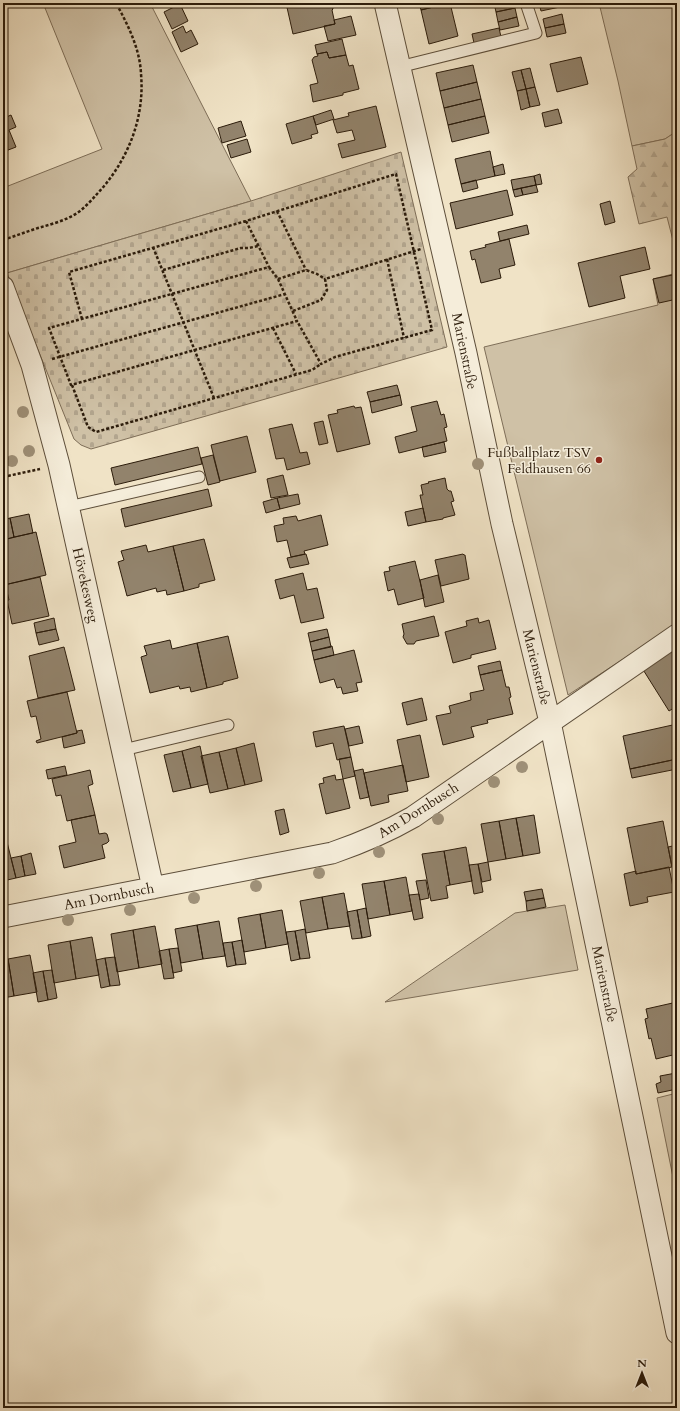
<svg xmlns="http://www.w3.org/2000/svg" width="680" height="1411" font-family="Cardo,serif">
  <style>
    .green { fill: #cfc1a6; stroke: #7e6e58 }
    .forest { fill: url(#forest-firs); stroke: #7e6e58 }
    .cemetery { fill: url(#cemetery-stones); stroke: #7e6e58 }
    .building { fill: #92836c; stroke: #2c1c0b }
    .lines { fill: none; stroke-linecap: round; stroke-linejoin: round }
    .service-casing { stroke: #5d4e3a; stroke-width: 13 }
    .minor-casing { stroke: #5d4e3a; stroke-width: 23 }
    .path { stroke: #2c1c0b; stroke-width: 2.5; stroke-dasharray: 3 2; stroke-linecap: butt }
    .service { stroke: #f5edda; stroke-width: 11 }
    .minor { stroke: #f5edda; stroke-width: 21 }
    .tree { fill: #9f9179 }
    .poi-dot { fill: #8f2418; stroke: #f5edda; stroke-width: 1.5 }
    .labels { text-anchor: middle; stroke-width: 3; stroke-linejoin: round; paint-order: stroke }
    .street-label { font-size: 14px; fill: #2c1c0b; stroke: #f5edda }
    .poi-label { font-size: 14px; fill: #2c1c0b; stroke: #f5edda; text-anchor: end }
  </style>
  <defs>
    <pattern id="forest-firs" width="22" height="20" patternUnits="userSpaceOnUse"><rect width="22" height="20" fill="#cfc1a6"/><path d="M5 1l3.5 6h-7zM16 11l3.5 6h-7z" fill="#b2a58e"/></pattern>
    <pattern id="cemetery-stones" width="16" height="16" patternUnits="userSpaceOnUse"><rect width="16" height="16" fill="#cfc1a6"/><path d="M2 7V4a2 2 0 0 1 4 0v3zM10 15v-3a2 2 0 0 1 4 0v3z" fill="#b2a58e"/></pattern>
  </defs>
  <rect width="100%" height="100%" fill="#f0e3c6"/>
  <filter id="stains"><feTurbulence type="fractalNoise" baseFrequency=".005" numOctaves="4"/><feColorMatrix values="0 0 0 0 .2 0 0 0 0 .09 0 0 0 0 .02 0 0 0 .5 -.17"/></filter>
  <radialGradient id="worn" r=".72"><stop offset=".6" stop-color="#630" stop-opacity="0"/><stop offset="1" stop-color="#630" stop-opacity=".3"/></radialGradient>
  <path class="green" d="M43 3H150L251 201 7 273 3 262V188L102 149Z
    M599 3H677V131L665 139 632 146 618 81Z
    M677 273V624L568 695 484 347 658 305 653 279Z
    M565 905 578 970 385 1002 515 913Z
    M677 1093V1197L657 1098Z"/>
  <path class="forest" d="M677 131V256L667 217 639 224 628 177 637 169 632 146 665 139Z"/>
  <path class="cemetery" d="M401 152 447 347 91 449 81 445 74 439 7 273 251 201Z"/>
  <path class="building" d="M286 3H332L333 9 332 10 335 24 293 34Z
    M419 3H450L421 10Z
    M450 3 458 36 429 44 421 10Z
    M494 3H514L515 8 496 12Z
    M539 3H559L560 7 541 11Z
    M180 4 188 21 172 29 164 12Z
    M515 8 517 17 498 22 496 12Z
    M562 14 564 24 545 28 543 19Z
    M351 16 356 35 328 41 324 26 335 24 334 20Z
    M517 17 519 26 500 30 498 22Z
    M564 24 566 33 547 37 545 28Z
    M183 26 186 33 191 30 198 44 181 52 172 32Z
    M499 28 501 37 474 43 472 34Z
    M342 39 346 55 329 58 327 52 317 54 315 45Z
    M327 52 329 58 346 55 349 66 353 65 359 89 343 93V95L313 102 310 85 318 83 312 60 314 57 318 56 317 54Z
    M581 57 588 84 557 92 550 64Z
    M473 65 477 82 440 91 436 73Z
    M530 68 535 87 526 89 521 70Z
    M521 70 526 89 517 91 512 72Z
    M477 82 481 99 444 108 440 91Z
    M535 87 540 105 530 107 526 89Z
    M526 89 530 107 521 110 517 91Z
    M481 99 485 116 448 125 444 108Z
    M376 106 386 147 342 158 338 144 355 140 352 130 337 133 333 120 349 116 348 113Z
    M558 109 562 123 545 127 542 113Z
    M331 110 334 119 316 125 313 116Z
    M11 115 16 127 9 130 16 147 3 152V116L4 118Z
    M313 116 318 133 311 135 312 138 292 144 286 124Z
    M485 116 489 133 452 142 448 125Z
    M241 121 246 136 222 143 218 128Z
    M247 139 251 152 231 158 227 145Z
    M490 151 495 176 461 184 455 159Z
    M503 164 505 174 495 176 493 167Z
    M540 174 542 184 536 185 534 176Z
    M534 176 536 185 513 190 511 180Z
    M476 180 478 188 463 192 461 184Z
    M536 185 538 192 523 195 521 188Z
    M521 188 523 195 515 197 513 190Z
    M507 190 513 215 456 229 450 203Z
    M610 201 615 222 605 225 600 204Z
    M527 225 529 234 500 241 498 232Z
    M509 239 515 265 499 269 501 278 481 283 475 259 472 260 470 251 486 247 485 245Z
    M645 247 650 269 620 276 625 298 589 307 578 263Z
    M677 274V299L659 303 653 279Z
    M397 385 400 395 370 402 367 392Z
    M400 395 402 405 372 413 370 402Z
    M437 401 441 415 444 414 447 427 444 428 447 441 399 453 395 437 417 431 411 407Z
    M354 406 355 408 361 407 370 444 337 452 328 415 338 413 337 410Z
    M323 421 328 443 319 445 314 423Z
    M292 424 300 453 307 452 310 464 287 470 284 458 276 459 269 429Z
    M247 436 256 472 220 481 211 445Z
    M444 442 446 452 424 457 422 447Z
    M198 447 202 464 115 485 111 468Z
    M213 455 220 482 208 485 201 458Z
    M283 475 288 495 271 498 267 479Z
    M445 478 447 489 449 491H451L454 501 451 502 455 515 443 518V519L426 522 420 495H423L421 485 429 483 428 482Z
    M208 489 212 506 125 527 121 509Z
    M298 494 300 504 280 509 277 498Z
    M277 498 280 509 266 513 263 502Z
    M423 508 426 522 408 526 405 512Z
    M29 514 33 533 14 537 10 518Z
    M321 515 328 545 304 551 305 554 291 557 287 540 277 542 274 526 284 524 283 518 296 516 298 521Z
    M10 518 14 537 3 540V520Z
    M36 532 46 575 4 585 3 540Z
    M204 539 215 580 199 584V587L184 591 173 546Z
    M146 545 148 552 173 546 184 591 167 595 166 590 157 592 156 588 127 596 118 562 124 560 121 551Z
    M306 554 309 564 290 568 287 558Z
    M463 554 464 555H465L469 579 441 586 435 560Z
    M415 561 424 598 398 605 394 589 388 591 384 572 390 571 389 567Z
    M303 573 307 590 317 588 324 618 301 623 294 595 280 599 275 580Z
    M438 575 444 602 425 607 420 580Z
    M40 577 49 616 12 624 7 600H9L6 587H4V585Z
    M434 616 439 636 416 641 414 644H407L403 637 404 634 402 624Z
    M54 618 56 629 36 633 34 623Z
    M478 618 479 623 489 620 496 649 471 655V658L453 663 445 632 467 626 466 621Z
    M56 629 59 640 39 645 36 633Z
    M327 629 329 637 310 642 308 633Z
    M228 636 238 678 223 682V684L207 688 197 643Z
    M329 637 331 647 312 651 310 642Z
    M170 640 172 649 197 643 207 688 191 692 190 687 180 689 179 686 150 693 141 657 147 655 144 646Z
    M332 646 334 655 314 660 312 651Z
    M677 646V706L669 711 642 668Z
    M64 647 75 690 38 698 29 656Z
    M354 650 362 682 356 683 358 691 343 694 341 687 337 688 334 679 320 683 314 660Z
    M500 661 502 670 480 675 478 666Z
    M502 670 506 687H509L511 697 509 698 513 714 487 720 488 723 471 727 474 737 443 745 436 716 451 713 449 706 471 700 470 693 484 690 480 675Z
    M67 692 77 733 37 743 36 741 41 739 36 716 31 717 27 701Z
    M422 698 427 720 407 725 402 703Z
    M677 724V759L630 769 623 736Z
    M344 726 351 757 337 760 333 743 316 747 313 732Z
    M359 726 363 743 349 746 345 729Z
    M82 730 85 743 64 748 62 737 77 733V731Z
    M420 735 429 777 406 782 397 740Z
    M254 743 262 781 245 785 236 748Z
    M200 746 208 784 191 788 182 751Z
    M236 748 245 785 228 789 219 752Z
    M182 751 191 788 173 792 164 755Z
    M219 752 228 789 210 793 201 756Z
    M351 757 355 776 343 779 339 759Z
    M677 759V769L632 778 630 769Z
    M403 765 408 791 388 795 389 802 371 806 364 773Z
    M65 766 67 775 48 779 46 770Z
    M363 769 369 797 360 799 354 771Z
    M90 770 93 784 88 786 95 815 67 821 61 795 56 796 52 779Z
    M335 775 336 780 343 779 350 808 326 814 319 784 324 783 323 778Z
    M284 809 289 832 280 835 275 811Z
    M95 815 99 834 105 833 107 834 109 841 107 843 102 845 105 858 64 868 59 846 76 842 71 820Z
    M534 815 540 853 523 856 516 818Z
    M516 818 523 856 506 859 499 821Z
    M499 821 506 859 488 862 481 824Z
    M663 821 672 867 636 874 627 828Z
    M5 834 16 878 3 881V835Z
    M677 845V866L672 867 668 847Z
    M466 847 472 881 450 885 444 851Z
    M444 851 450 885 446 886 448 898 431 901 422 854Z
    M31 853 36 874 25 876 21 856Z
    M21 856 25 876 16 878 11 858Z
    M488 862 491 880 482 882 478 864Z
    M478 864 483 892 474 894 469 865Z
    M669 867 674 892 647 897 648 902 630 906 624 874 636 871V874Z
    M406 877 412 911 390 915 384 881Z
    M426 880 429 898 420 900 416 881Z
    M384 881 390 915 368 919 362 884Z
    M542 889 544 898 526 901 524 892Z
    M344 893 350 926 328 929 322 897Z
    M419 894 423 918 414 920 409 895Z
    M322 897 328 929 306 933 300 901Z
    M544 898 546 907 527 911 526 901Z
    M366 908 371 936 362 938 357 910Z
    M282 910 288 944 266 948 260 914Z
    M357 910 362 938 352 939 347 912Z
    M260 914 266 948 244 952 238 918Z
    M219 921 225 956 203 959 197 925Z
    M197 925 203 959 181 963 175 929Z
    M155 926 162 964 139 968 133 930Z
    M305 929 310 958 300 959 295 931Z
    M133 930 139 968 117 972 111 934Z
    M295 931 300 959 291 961 286 932Z
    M92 937 99 975 76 979 70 941Z
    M242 940 246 964 236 965 232 942Z
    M70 941 76 979 54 983 48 945Z
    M232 942 236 965 227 967 223 943Z
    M178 948 182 971 173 973 169 949Z
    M169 949 174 978 164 979 159 951Z
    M30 955 37 992 14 996 8 959Z
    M115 957 120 985 110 986 105 958Z
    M105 958 110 986 101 988 96 960Z
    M8 959 14 996 3 998V960Z
    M52 970 57 998 48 1000 43 971Z
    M43 971 48 1000 38 1002 33 973Z
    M677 1002V1054L656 1059 651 1038 649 1039 645 1019 648 1018 646 1009Z
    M676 1073 677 1089 658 1093 656 1084 661 1082 660 1076Z"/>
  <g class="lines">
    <g class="service-casing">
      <path id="service" d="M399 67 536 33 526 3
        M68 507 199 477
        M123 750 228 725"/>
    </g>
    <g class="minor-casing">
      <path id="minor" d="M385 3 466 353 502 524 550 722 677 1333
        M3 287 32 365 59 465 153 888
        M3 917 332 853C361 843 387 832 413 817L677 635"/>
    </g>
    <path class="path" d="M277 211 306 270
      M246 221 269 267
      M3 240C15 236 26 232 38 228 52 224 68 220 80 211 86 206 92 200 97 194 127 162 145 119 141 74 140 49 128 25 116 3
      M153 247 214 398
      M387 259 404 338
      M269 267 278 279 297 321 71 385 49 328Z
      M163 270 241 248H249L258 246
      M278 279 306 270 317 274 325 279
      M293 311 321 300 327 290 325 279 421 249
      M82 319 69 272 246 221 396 174 432 330 335 357 321 364 297 321
      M273 328 296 374
      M52 359 285 294
      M72 385 88 427 96 432 312 370 321 364
      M3 477 40 469"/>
    <use href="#service" class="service"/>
    <use href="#minor" class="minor"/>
  </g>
  <g class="tree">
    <circle cx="23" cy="412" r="6"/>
    <circle cx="29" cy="451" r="6"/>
    <circle cx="12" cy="461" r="6"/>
    <circle cx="478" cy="464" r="6"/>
    <circle cx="522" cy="767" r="6"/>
    <circle cx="494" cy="782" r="6"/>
    <circle cx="438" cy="819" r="6"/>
    <circle cx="379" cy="852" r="6"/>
    <circle cx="319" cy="873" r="6"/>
    <circle cx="256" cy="886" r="6"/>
    <circle cx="194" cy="898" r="6"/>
    <circle cx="130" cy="910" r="6"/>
    <circle cx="68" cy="920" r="6"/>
  </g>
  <circle class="poi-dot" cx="599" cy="460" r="4"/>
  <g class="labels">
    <g class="street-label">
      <text transform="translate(465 351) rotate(78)" y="5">Marienstraße</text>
      <text transform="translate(86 585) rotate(77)" y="5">Hövekesweg</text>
      <text transform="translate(537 667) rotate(76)" y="5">Marienstraße</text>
      <text transform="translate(418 810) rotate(-32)" y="5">Am Dornbusch</text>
      <text transform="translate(109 896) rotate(-11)" y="5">Am Dornbusch</text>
      <text transform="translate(605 984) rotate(78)" y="5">Marienstraße</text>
    </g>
    <g class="poi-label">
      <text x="591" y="457">Fußballplatz TSV<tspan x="591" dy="16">Feldhausen 66</tspan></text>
    </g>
  </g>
  <rect width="680" height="1411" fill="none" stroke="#f0e3c6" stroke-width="16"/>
  <rect x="4" y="4" width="672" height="1403" fill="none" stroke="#2c1c0b" stroke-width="2"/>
  <rect x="8" y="8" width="664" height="1395" fill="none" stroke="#2c1c0b"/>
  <g transform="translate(642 1373)" stroke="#f5edda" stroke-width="3" paint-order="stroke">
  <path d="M0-3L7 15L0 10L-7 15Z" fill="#2c1c0b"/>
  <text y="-6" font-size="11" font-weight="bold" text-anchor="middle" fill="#2c1c0b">N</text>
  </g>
  <rect width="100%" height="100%" filter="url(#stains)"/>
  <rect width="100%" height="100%" fill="url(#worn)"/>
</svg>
